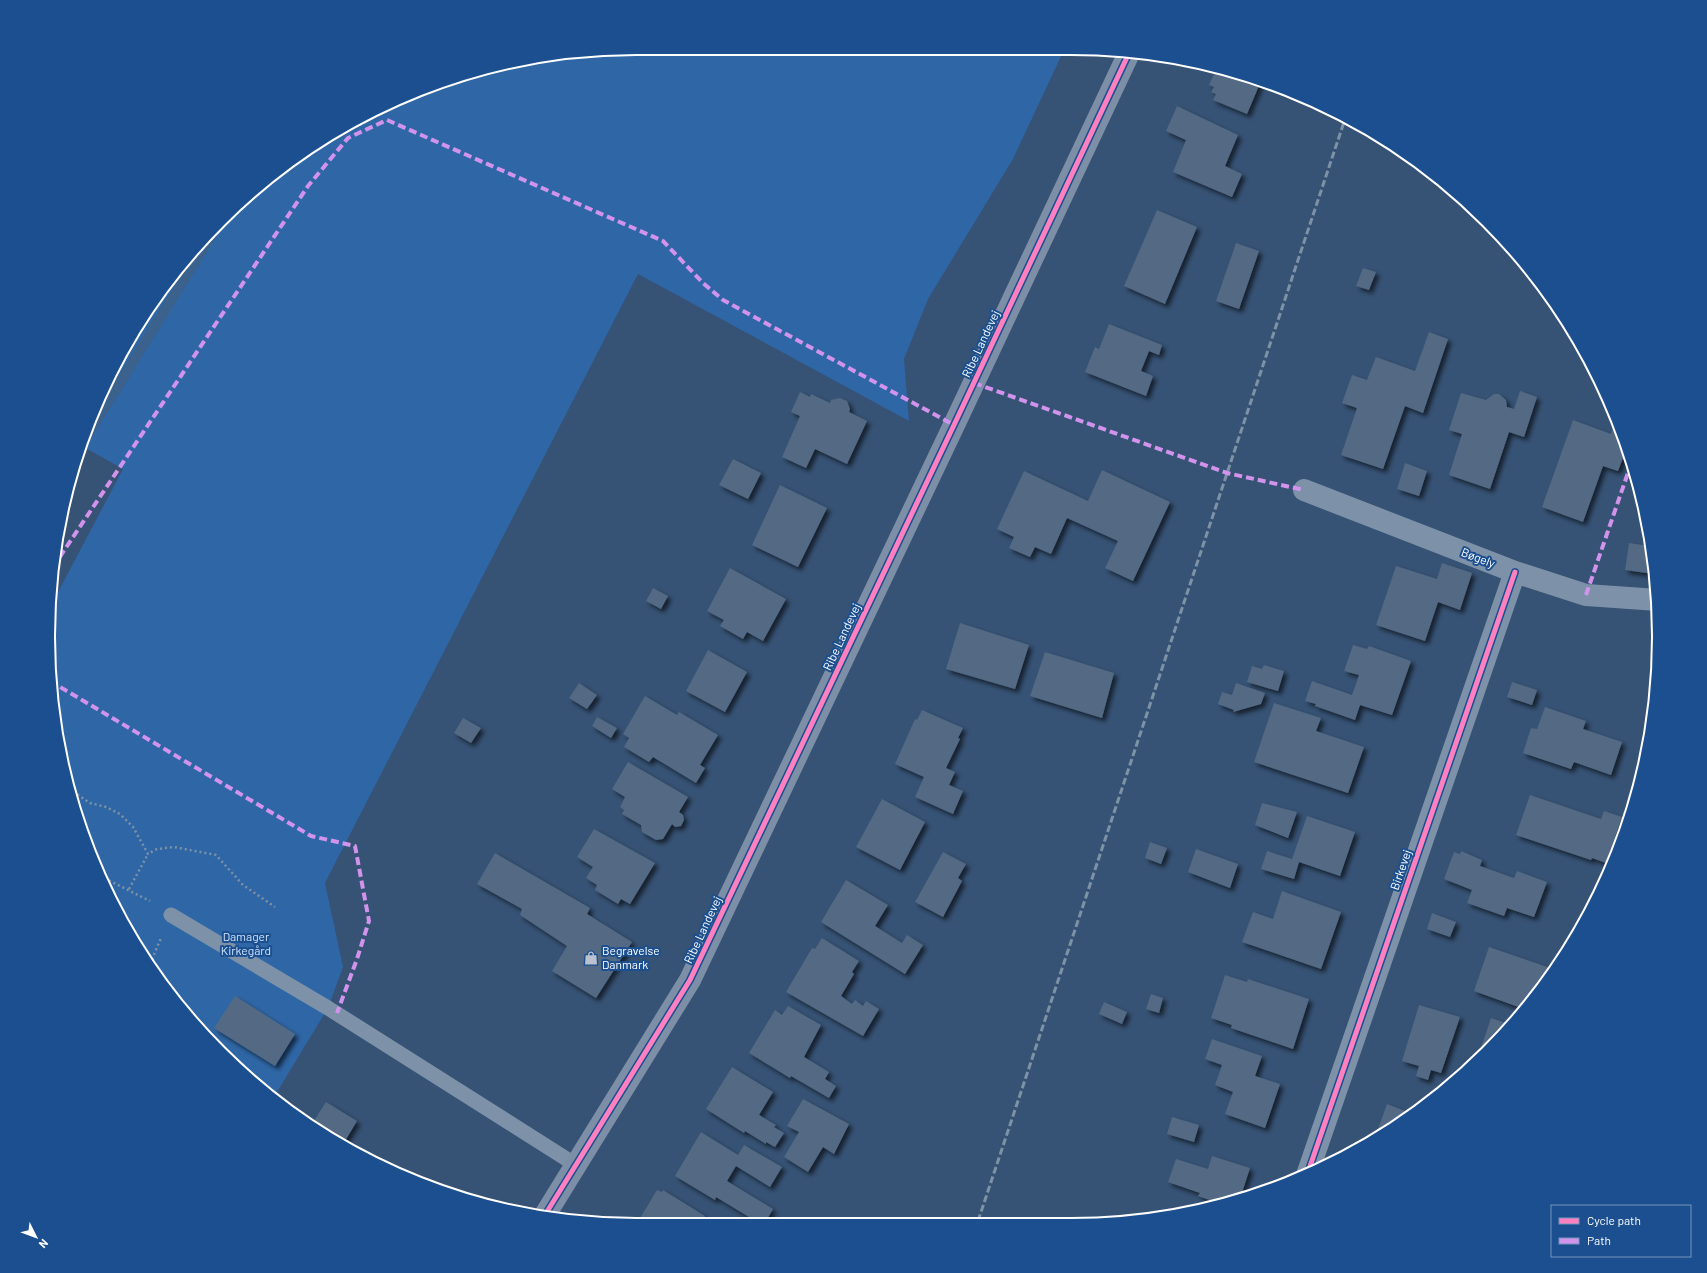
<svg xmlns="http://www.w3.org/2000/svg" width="1707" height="1273" font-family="Barlow,sans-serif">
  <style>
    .green { fill: #2f66a5 }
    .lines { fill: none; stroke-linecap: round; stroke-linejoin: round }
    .stream { stroke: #3b618d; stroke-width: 10 }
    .building { fill: #526984; filter: url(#shadow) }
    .path { stroke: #7d92a8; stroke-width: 2.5; stroke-dasharray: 2 3; stroke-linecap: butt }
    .lane { stroke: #7d92a8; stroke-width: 15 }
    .street { stroke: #7d92a8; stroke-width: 22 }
    .primary { stroke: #7d8ea7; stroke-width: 22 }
    .rail { stroke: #7e92a7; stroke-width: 3; stroke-dasharray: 7 3; stroke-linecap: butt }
    .quiet { stroke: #d193ec; stroke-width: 4; stroke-dasharray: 8 4; stroke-linecap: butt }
    .cycleway-casing { stroke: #1b4f8f; stroke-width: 8 }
    .cycleway { stroke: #ff80c0; stroke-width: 5 }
    .labels { text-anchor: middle; stroke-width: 4; stroke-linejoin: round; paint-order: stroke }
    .street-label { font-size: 12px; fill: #fff; stroke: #1b4f8f }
    .park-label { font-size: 12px; fill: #cfe3fa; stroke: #1b4f8f }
    .poi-label { font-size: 12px; fill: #fff; stroke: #1b4f8f; text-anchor: start }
    .rim { fill: none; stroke: #fff; stroke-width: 2 }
  </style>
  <defs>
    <filter id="shadow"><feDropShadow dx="3.5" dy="3.5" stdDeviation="2" flood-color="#0009"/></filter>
  </defs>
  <rect width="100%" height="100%" fill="#365274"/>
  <path class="green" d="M1064 50 1013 159 928 299 904 359 909 421 638 274 325 883 343 967 328 1008 274 1097 248 1079 169 995 109 897 79 826 59 752 49 675V609L123 469 80 445 109 376 147 309 194 248 249 194 342 127 411 93 484 68 559 53Z"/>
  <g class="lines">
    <path class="stream" d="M79 449 219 223"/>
  </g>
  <path class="building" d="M1217 67 1261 81 1247 114 1213 100 1216 94 1211 92 1214 87 1209 85Z
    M1177 106 1238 135 1225 166 1242 174 1232 197 1173 172 1186 140 1166 131Z
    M1157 210 1197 227 1165 304 1124 286Z
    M1236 243 1259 251 1239 309 1216 301Z
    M1363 268 1376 272 1369 290 1356 286Z
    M1109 324 1162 345 1159 355 1149 351 1141 371 1153 376 1146 396 1085 372 1095 347 1099 349Z
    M1429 332 1448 339 1423 413 1405 406 1383 469 1341 455 1357 408 1342 403 1352 375 1367 380 1376 357 1415 371Z
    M1520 391 1537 397 1524 437 1509 432 1490 489 1449 475 1462 434 1449 430 1461 393 1486 400 1494 394H1499L1506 400 1507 407 1514 409Z
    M800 392 810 397 811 394 830 403 831 400 840 398 847 401 850 409 849 412 867 421 847 464 815 449 806 468 782 457 800 416 791 412Z
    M1573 420 1611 434 1615 421 1626 450 1618 471 1603 466 1583 522 1542 507Z
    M733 459 761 473 748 499 719 485Z
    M1405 463 1427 471 1419 496 1397 489Z
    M1102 470 1170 502 1133 581 1105 568 1118 541 1067 518 1051 554 1035 547 1030 557 1009 548 1014 537 997 529 1024 471 1088 501Z
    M780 485 827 508 798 567 752 545Z
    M1629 543 1649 546 1654 574 1625 570Z
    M1442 563 1472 573 1460 610 1438 602 1425 641 1376 625 1396 566 1437 579Z
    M730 568 786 599 763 641 747 632 743 639 720 626 724 620 707 611Z
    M653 588 668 596 661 609 646 601Z
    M960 623 1029 645 1015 689 946 669Z
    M1353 645 1367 649 1369 646 1411 661 1392 715 1360 705 1355 720 1315 706 1316 704 1305 701 1312 681 1352 695 1359 675 1344 671Z
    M708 650 747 672 725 712 686 691Z
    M1045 652 1114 673 1102 718 1030 696Z
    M1264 665 1284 671 1278 691 1247 682 1252 666 1262 669Z
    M1512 682 1537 690 1532 705 1507 697Z
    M579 683 597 695 587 709 569 698Z
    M1236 683 1265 693 1261 704 1233 712 1234 710 1218 704 1222 692 1232 695Z
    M645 696 677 715 679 712 718 735 700 765 705 768 696 783 653 757 649 762 624 747 629 738 623 734Z
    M1274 703 1321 718 1316 731 1364 747 1348 793 1254 762Z
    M1545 707 1586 721 1583 729 1622 742 1611 775 1574 762 1571 769 1523 753 1531 728 1537 729Z
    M922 710 963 728 958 738 960 739 946 768 955 772 949 785 963 791 953 814 915 797 924 777 895 764 915 719 917 720Z
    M597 717 617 728 611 738 592 726Z
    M463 718 481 728 471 743 454 733Z
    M628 762 688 797 679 812 683 815 684 820 681 826 675 827 672 824 663 839 656 840 642 832 641 825 622 814 624 810 620 807 625 797 612 789Z
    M1530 795 1601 819 1604 811 1622 817 1606 863 1592 858 1591 860 1516 835Z
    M882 799 925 822 900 870 856 847Z
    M1262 803 1297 812 1288 838 1255 825Z
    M1307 816 1355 832 1340 876 1299 862 1294 879 1261 869 1267 851 1292 859Z
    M594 829 655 863 630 904 621 899 618 904 595 890 597 885 586 878 593 867 577 857Z
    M1150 842 1167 848 1161 864 1145 858Z
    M1196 849 1238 864 1230 888 1188 872Z
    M1461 851 1482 860 1480 866 1514 878 1517 871 1547 882 1534 917 1507 908 1504 916 1467 903 1472 890 1444 879 1454 852 1460 854Z
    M943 852 966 864 958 878 962 881 943 917 915 902Z
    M495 853 590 908 587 914 632 942 596 998 552 971 567 946 520 915 522 909 477 884Z
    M846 880 888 905 875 926 902 943 907 935 923 945 905 974 821 922Z
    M1282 891 1341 912 1321 969 1242 942 1253 912 1273 919Z
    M1432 913 1456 922 1450 937 1427 929Z
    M822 938 859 961 852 972 854 974 841 996 852 1004 855 1000 863 1006 866 1001 879 1009 863 1036 786 992 812 948 815 949Z
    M1489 947 1553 969 1524 1009 1474 991Z
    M1225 975 1247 982 1248 979 1309 999 1293 1049 1231 1028 1232 1025 1211 1018Z
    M1151 994 1163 998 1159 1013 1146 1009Z
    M235 996 295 1034 275 1066 214 1028Z
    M1104 1002 1127 1012 1122 1024 1099 1014Z
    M1419 1005 1460 1017 1441 1073 1431 1070 1428 1080 1416 1076 1419 1066 1402 1061Z
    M788 1006 821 1025 804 1057 829 1072 825 1079 836 1086 829 1098 791 1076 790 1078 749 1053 775 1010 782 1015Z
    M1491 1018 1512 1025 1481 1055 1479 1054Z
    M1212 1039 1262 1056 1255 1076 1280 1084 1265 1128 1225 1114 1233 1092 1215 1085 1222 1065 1205 1059Z
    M732 1067 773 1092 759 1115 776 1125 774 1127 784 1133 775 1147 766 1142V1144L745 1131 744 1133 706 1109Z
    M803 1099 849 1124 834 1154 823 1147 808 1172 784 1157 799 1132 787 1126Z
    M326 1102 357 1121 342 1146 312 1124Z
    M1387 1104 1413 1114 1374 1140Z
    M1172 1117 1199 1125 1194 1142 1167 1134Z
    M701 1132 738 1155 744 1145 782 1167 770 1187 736 1166 727 1181 773 1209 765 1223H759L716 1197 715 1200 675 1176Z
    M1212 1156 1250 1168 1240 1199 1224 1205 1198 1196 1200 1193 1168 1182 1176 1159 1208 1169Z
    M657 1190 662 1192 663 1190 705 1216 701 1223H637Z"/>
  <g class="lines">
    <path class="path" d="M69 789 90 803 106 807 120 814 133 827 148 854 157 849 174 847 216 855 243 885 275 907
      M100 876 150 901
      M129 889 148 854
      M150 964 161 938"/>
    <path class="lane" d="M171 915 328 1008 576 1165"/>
    <path class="street" d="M1304 490 1515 572 1586 595 1658 600
      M1307 1175 1515 572"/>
    <path class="primary" d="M545 1215 690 980 954 425 1129 53"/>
    <path class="rail" d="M978 1221 1345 119"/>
    <path class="quiet" d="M974 383 1227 473 1304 490
      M53 567 308 186 348 138 387 120 663 241 703 283 723 300 954 425
      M1586 595 1631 464
      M50 681 311 836 355 846 369 921 357 959 337 1013"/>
    <g class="cycleway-casing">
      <path id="cycleway" d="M1307 1175 1515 572
        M545 1215 690 980 954 425 1129 53"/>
    </g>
    <use href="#cycleway" class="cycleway"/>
  </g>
  <defs>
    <g id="shop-bare" transform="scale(1.08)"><path d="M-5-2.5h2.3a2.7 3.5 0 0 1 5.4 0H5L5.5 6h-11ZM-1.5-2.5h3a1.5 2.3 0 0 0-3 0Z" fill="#b9c2ce" stroke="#1b4f8f" stroke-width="2.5" paint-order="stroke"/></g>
  </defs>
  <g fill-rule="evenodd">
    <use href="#shop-bare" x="591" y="958"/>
  </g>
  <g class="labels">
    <g class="street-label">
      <text transform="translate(981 344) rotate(-65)" y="4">Ribe Landevej</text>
      <text transform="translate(1478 558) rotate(21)" y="4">Bøgely</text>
      <text transform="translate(842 637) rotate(-65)" y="4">Ribe Landevej</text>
      <text transform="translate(1401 870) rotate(-71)" y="4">Birkevej</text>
      <text transform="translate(703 930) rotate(-65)" y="4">Ribe Landevej</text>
    </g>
    <g class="park-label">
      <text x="246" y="941">Damager<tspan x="246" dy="14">Kirkegård</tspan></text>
    </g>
    <g class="poi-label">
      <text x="602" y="955">Begravelse<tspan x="602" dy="14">Danmark</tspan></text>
    </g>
  </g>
  <path d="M0 0H1707V1273H0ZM636 55H1071A581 581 0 0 1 1652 636V637A581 581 0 0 1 1071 1218H636A581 581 0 0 1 55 637V636A581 581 0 0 1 636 55Z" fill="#1b4f8f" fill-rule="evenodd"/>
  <path class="rim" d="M636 55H1071A581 581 0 0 1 1652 636V637A581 581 0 0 1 1071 1218H636A581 581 0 0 1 55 637V636A581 581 0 0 1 636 55Z"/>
  <rect x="1551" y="1205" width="140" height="52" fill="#1b4f8f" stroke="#7695bc"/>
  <rect x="1559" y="1218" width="20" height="6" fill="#ff80c0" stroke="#7695bc"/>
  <text x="1587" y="1225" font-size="12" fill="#ffffff">Cycle path</text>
  <rect x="1559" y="1238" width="20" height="6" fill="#d193ec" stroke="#7695bc"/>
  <text x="1587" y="1245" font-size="12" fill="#ffffff">Path</text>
  <g transform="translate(36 1237) rotate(132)" stroke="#1b4f8f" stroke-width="3" paint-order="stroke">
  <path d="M0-3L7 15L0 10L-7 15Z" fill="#ffffff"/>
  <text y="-6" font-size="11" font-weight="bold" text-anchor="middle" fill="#ffffff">N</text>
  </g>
</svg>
